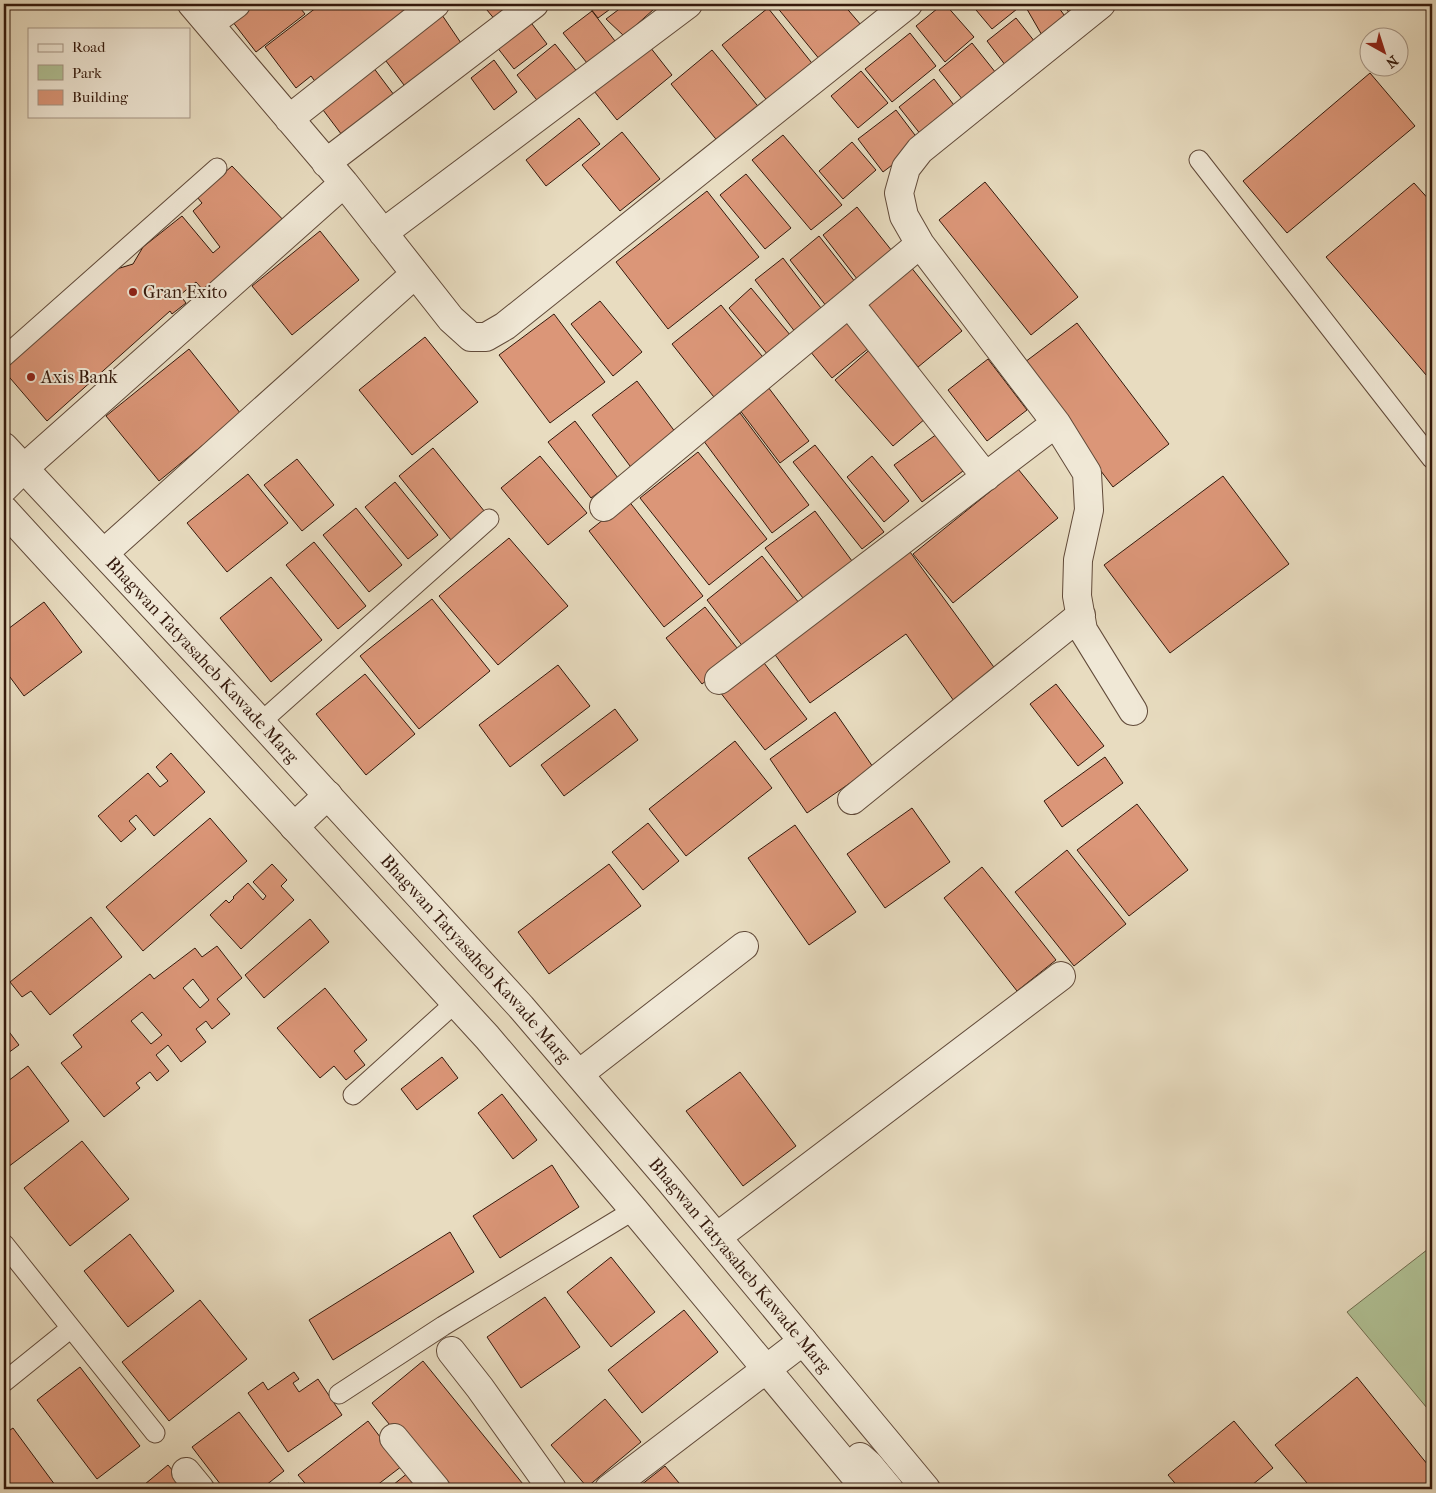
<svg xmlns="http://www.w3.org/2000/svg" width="1436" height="1493" font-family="'IM FELL French Canon',serif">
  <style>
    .green { fill: #b1c296; stroke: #726e51 }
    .building { fill: #db9678; stroke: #34190c; fill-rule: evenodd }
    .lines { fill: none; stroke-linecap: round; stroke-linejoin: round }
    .service-casing { stroke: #614a39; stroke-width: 21 }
    .minor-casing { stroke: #614a39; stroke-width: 30 }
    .tertiary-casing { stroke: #614a39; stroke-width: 30 }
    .service { stroke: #f0e8d6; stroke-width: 19 }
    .minor { stroke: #f0e8d6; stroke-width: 28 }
    .tertiary { stroke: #f0e8d6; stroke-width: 28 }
    .poi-dot { fill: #8f2418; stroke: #f0e8d6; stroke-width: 2 }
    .labels { text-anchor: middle; stroke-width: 4; stroke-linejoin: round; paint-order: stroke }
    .poi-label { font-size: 18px; fill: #34190c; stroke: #f0e8d6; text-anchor: start }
    .street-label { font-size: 18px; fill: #34190c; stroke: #f0e8d6 }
  </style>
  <rect width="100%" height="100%" fill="#e8dcc0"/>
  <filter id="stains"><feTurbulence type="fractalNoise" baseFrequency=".004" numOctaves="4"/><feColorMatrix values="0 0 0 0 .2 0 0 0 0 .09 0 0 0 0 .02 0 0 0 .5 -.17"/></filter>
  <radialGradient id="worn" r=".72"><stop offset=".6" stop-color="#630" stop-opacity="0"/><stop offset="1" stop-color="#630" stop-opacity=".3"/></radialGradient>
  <path class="green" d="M1432 1246V1414L1347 1312Z"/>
  <path class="building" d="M245 4H297L305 14 256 52 229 17Z
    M321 4H431L320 88 311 76 296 88 265 47Z
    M482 4H519L496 21Z
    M587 4H617L598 18Z
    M626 4H650L654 9 624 36 606 19Z
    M778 4H843L867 32 825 66 776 6Z
    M943 4H945L974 37 945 62 916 26Z
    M971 4H1021L1022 5 992 29Z
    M1024 4H1056L1067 19 1043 37Z
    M1062 4H1088L1072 16Z
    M768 8 819 72 774 109 722 45Z
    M592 11 615 41 587 63 563 33Z
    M442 15 463 46 407 89 383 57Z
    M526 16 547 44 514 69 493 42Z
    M1016 18 1039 47 1009 70 987 41Z
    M910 33 936 66 892 102 865 69Z
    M972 43 1000 78 967 105 939 70Z
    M555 44 579 74 540 104 517 75Z
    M650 47 672 75 617 120 594 91Z
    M712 50 766 116 724 149 671 84Z
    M494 60 517 92 494 110 471 78Z
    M370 63 397 99 345 139 317 102Z
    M861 71 888 103 858 128 831 96Z
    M1370 73 1415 126 1287 233 1243 181Z
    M934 79 960 113 925 140 899 107Z
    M896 110 921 143 883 172 858 139Z
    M579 118 600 144 546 186 526 160Z
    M622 132 660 179 620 211 582 165Z
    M783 135 842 205 811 230 752 160Z
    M852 142 876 170 843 199 819 171Z
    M232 166 288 225 253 249 203 290 196 282 180 295 186 303 172 314 170 311 47 421 4 371V360L107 272 133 264 143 247 182 216 213 253 220 247 193 211 202 203 197 197Z
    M746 174 791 228 765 249 720 195Z
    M985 182 1078 297 1031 335 939 220Z
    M1414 183 1432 203V382L1326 257Z
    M707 191 759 257 668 329 616 262Z
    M857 207 896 256 861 284 823 235Z
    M320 231 359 280 292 335 252 286Z
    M819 236 856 283 827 307 790 260Z
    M783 258 824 312 796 333 755 280Z
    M910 266 962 331 918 367 866 302Z
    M751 288 796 342 773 361 729 308Z
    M600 301 642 352 613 376 571 324Z
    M721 305 770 366 721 406 672 344Z
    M554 314 605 382 550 423 499 355Z
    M842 315 869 348 832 378 805 345Z
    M1077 323 1169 444 1113 487 1021 365Z
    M425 337 478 402 412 455 359 390Z
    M874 346 932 413 893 446 835 380Z
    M189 349 241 414 159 481 106 416Z
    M988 359 1027 410 987 441 948 390Z
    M637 381 679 437 633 470 592 415Z
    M768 387 809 441 780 463 739 409Z
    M740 413 809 505 772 533 703 440Z
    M575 421 618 478 591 498 548 442Z
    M937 434 963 471 922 502 894 465Z
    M815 445 884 532 862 549 793 462Z
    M433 448 485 512 451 540 399 476Z
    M698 452 767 539 709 585 640 498Z
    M540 456 587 513 548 545 501 488Z
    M872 456 909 501 884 522 847 477Z
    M297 459 334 505 302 531 264 485Z
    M1018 469 1058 518 953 603 913 554Z
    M248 474 288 523 227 572 187 523Z
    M1223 476 1289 564 1170 653 1104 565Z
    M395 482 438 535 408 559 365 507Z
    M628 500 703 596 664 627 589 531Z
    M356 508 402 565 369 592 323 535Z
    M815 511 855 565 806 602 765 548Z
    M509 538 568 606 498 665 439 596Z
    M314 542 366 606 338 629 286 565Z
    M905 545 996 670 954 701 906 634 810 703 768 645Z
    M762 556 803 608 747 652 707 600Z
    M271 577 322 640 271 682 220 618Z
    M432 599 490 671 419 729 360 656Z
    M44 602 82 652 24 696 4 669V632Z
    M705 607 741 653 702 684 666 638Z
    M761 659 807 719 765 750 720 692Z
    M558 665 590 706 510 767 479 725Z
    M365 674 415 734 366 775 316 714Z
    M1056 684 1104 746 1078 766 1030 704Z
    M615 709 638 740 564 796 541 765Z
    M835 712 873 767 807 813 770 759Z
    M735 741 772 788 686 856 649 809Z
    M171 753 205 792 154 836 136 815 129 821 136 829 121 842 98 816 148 773 160 787 168 781 156 767Z
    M1105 757 1123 783 1062 827 1044 801Z
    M1137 804 1188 870 1129 916 1077 850Z
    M912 808 950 862 885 908 847 854Z
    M210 818 247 861 143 951 106 907Z
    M648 823 679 861 643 890 612 852Z
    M795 825 856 912 809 945 748 858Z
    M1067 850 1126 924 1074 966 1015 892Z
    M272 864 287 880 281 886 294 900 241 949 210 915 226 900 229 903 234 898 233 897 248 883 263 900 266 896 253 882Z
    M609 864 641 906 549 974 518 932Z
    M982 867 1056 960 1017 991 944 898Z
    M91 917 122 957 50 1015 31 991 22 997 10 982Z
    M310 919 329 942 264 998 245 975Z
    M217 946 242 978 217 999 230 1014 212 1029 206 1021 196 1029 206 1042 181 1062 168 1045 156 1055 169 1071 157 1081 150 1072 136 1083 140 1088 104 1117 61 1063 82 1047 73 1035 150 974 154 979 195 948 202 957ZM193 979 209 1000 200 1008 183 988ZM142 1012 162 1035 151 1044 131 1021Z
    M325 988 367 1040 354 1051 365 1065 346 1080 334 1066 320 1078 277 1028Z
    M4 1025 19 1045 4 1056Z
    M442 1057 458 1078 417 1110 401 1089Z
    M28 1066 69 1121 4 1170V1084Z
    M740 1072 796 1146 743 1186 686 1111Z
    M502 1094 537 1140 513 1159 478 1113Z
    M82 1141 129 1199 70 1246 24 1188Z
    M552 1165 579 1207 500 1258 473 1216Z
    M450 1232 474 1272 333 1360 309 1320Z
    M130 1234 174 1291 128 1327 84 1271Z
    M611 1257 655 1312 611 1347 567 1292Z
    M545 1297 580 1347 521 1388 487 1337Z
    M200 1300 247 1359 169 1421 122 1362Z
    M684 1310 718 1352 642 1413 608 1370Z
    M423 1361 527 1489H442L372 1403Z
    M80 1367 140 1446 97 1479 37 1400Z
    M294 1372 299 1379 293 1383 299 1392 318 1379 342 1415 288 1452 248 1393 263 1382 268 1390Z
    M1357 1377 1432 1470V1489H1312L1275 1445Z
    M605 1399 641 1442 587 1487 551 1445Z
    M239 1412 284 1471 261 1489H224L192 1447Z
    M368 1421 402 1466 372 1489H310L298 1475Z
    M1234 1421 1273 1468 1247 1489H1180L1168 1475Z
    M13 1428 58 1489H4V1434Z
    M168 1465 188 1489H139Z
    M665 1466 684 1489H636Z
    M414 1468 431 1489H388Z
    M289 1483 293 1489H280Z"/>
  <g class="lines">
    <g class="service-casing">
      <path id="service" d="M1199 160 1432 459
        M4 357 217 168
        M261 722 489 519
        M353 1095 455 1003
        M4 1244 155 1433
        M4 1382 71 1328
        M339 1394 443 1326 634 1210"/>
    </g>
    <g class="minor-casing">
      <path id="minor" d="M192 4 344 183 451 319 471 337H486L505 326 908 4
        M1101 4 920 150 906 168 899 193 904 216 920 244 1056 423 1087 473 1089 510 1078 560 1077 596 1083 630 1133 711
        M209 24 236 4
        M289 119 435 4
        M326 163 534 4
        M383 233 688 4
        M849 303 986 477
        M4 488 23 469 344 183
        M604 507 920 244
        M104 553 415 274
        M719 680 1056 423
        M852 800 1081 615
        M579 1074 744 946
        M717 1237 1061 976
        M451 1351 480 1388 552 1489
        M394 1438 436 1489
        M186 1472 200 1489
        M609 1489 803 1341"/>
    </g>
    <g class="tertiary-casing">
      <g id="tertiary">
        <path id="s1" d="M4 447 221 679 521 1007 670 1181 926 1489"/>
        <path d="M4 510 487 1037 634 1210 866 1489"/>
        <path d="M294 827 328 795"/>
        <path d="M860 1457 869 1465 889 1489"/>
      </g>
    </g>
    <use href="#service" class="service"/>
    <use href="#minor" class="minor"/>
    <use href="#tertiary" class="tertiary"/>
  </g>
  <g class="poi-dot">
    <circle cx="133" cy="292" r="5"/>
    <circle cx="31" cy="377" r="5"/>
  </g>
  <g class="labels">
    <g class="poi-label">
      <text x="143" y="298">Gran Exito</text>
      <text x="41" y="383">Axis Bank</text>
    </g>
    <g class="street-label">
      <text dy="6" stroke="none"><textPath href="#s1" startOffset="291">Bhagwan Tatyasaheb Kawade Marg</textPath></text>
      <text dy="6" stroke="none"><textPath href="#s1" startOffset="696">Bhagwan Tatyasaheb Kawade Marg</textPath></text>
      <text dy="6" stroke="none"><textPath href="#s1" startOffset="1101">Bhagwan Tatyasaheb Kawade Marg</textPath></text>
    </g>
  </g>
  <rect width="1436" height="1493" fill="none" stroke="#e8dcc0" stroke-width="20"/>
  <rect x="5" y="5" width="1426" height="1483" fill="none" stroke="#34190c" stroke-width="2.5"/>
  <rect x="10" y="10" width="1416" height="1473" fill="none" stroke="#34190c"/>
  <rect x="28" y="28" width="162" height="90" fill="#f0e8d6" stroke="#a59585"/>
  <rect x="38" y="44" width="25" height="8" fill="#f0e8d6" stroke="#a59585"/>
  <text x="72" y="52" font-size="15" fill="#34190c">Road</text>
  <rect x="38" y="65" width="25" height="15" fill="#b1c296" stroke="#a59585"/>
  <text x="72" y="78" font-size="15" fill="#34190c">Park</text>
  <rect x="38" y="90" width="25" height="15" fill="#db9678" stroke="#a59585"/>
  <text x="72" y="102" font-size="15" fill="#34190c">Building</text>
  <g transform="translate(1384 52) rotate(141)"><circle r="24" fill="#f0e8d6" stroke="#a59585"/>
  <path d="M0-4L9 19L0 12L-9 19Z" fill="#8f2418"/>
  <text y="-8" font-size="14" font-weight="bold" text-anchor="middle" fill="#34190c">N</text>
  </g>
  <rect width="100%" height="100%" filter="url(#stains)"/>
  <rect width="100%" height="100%" fill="url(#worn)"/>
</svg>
